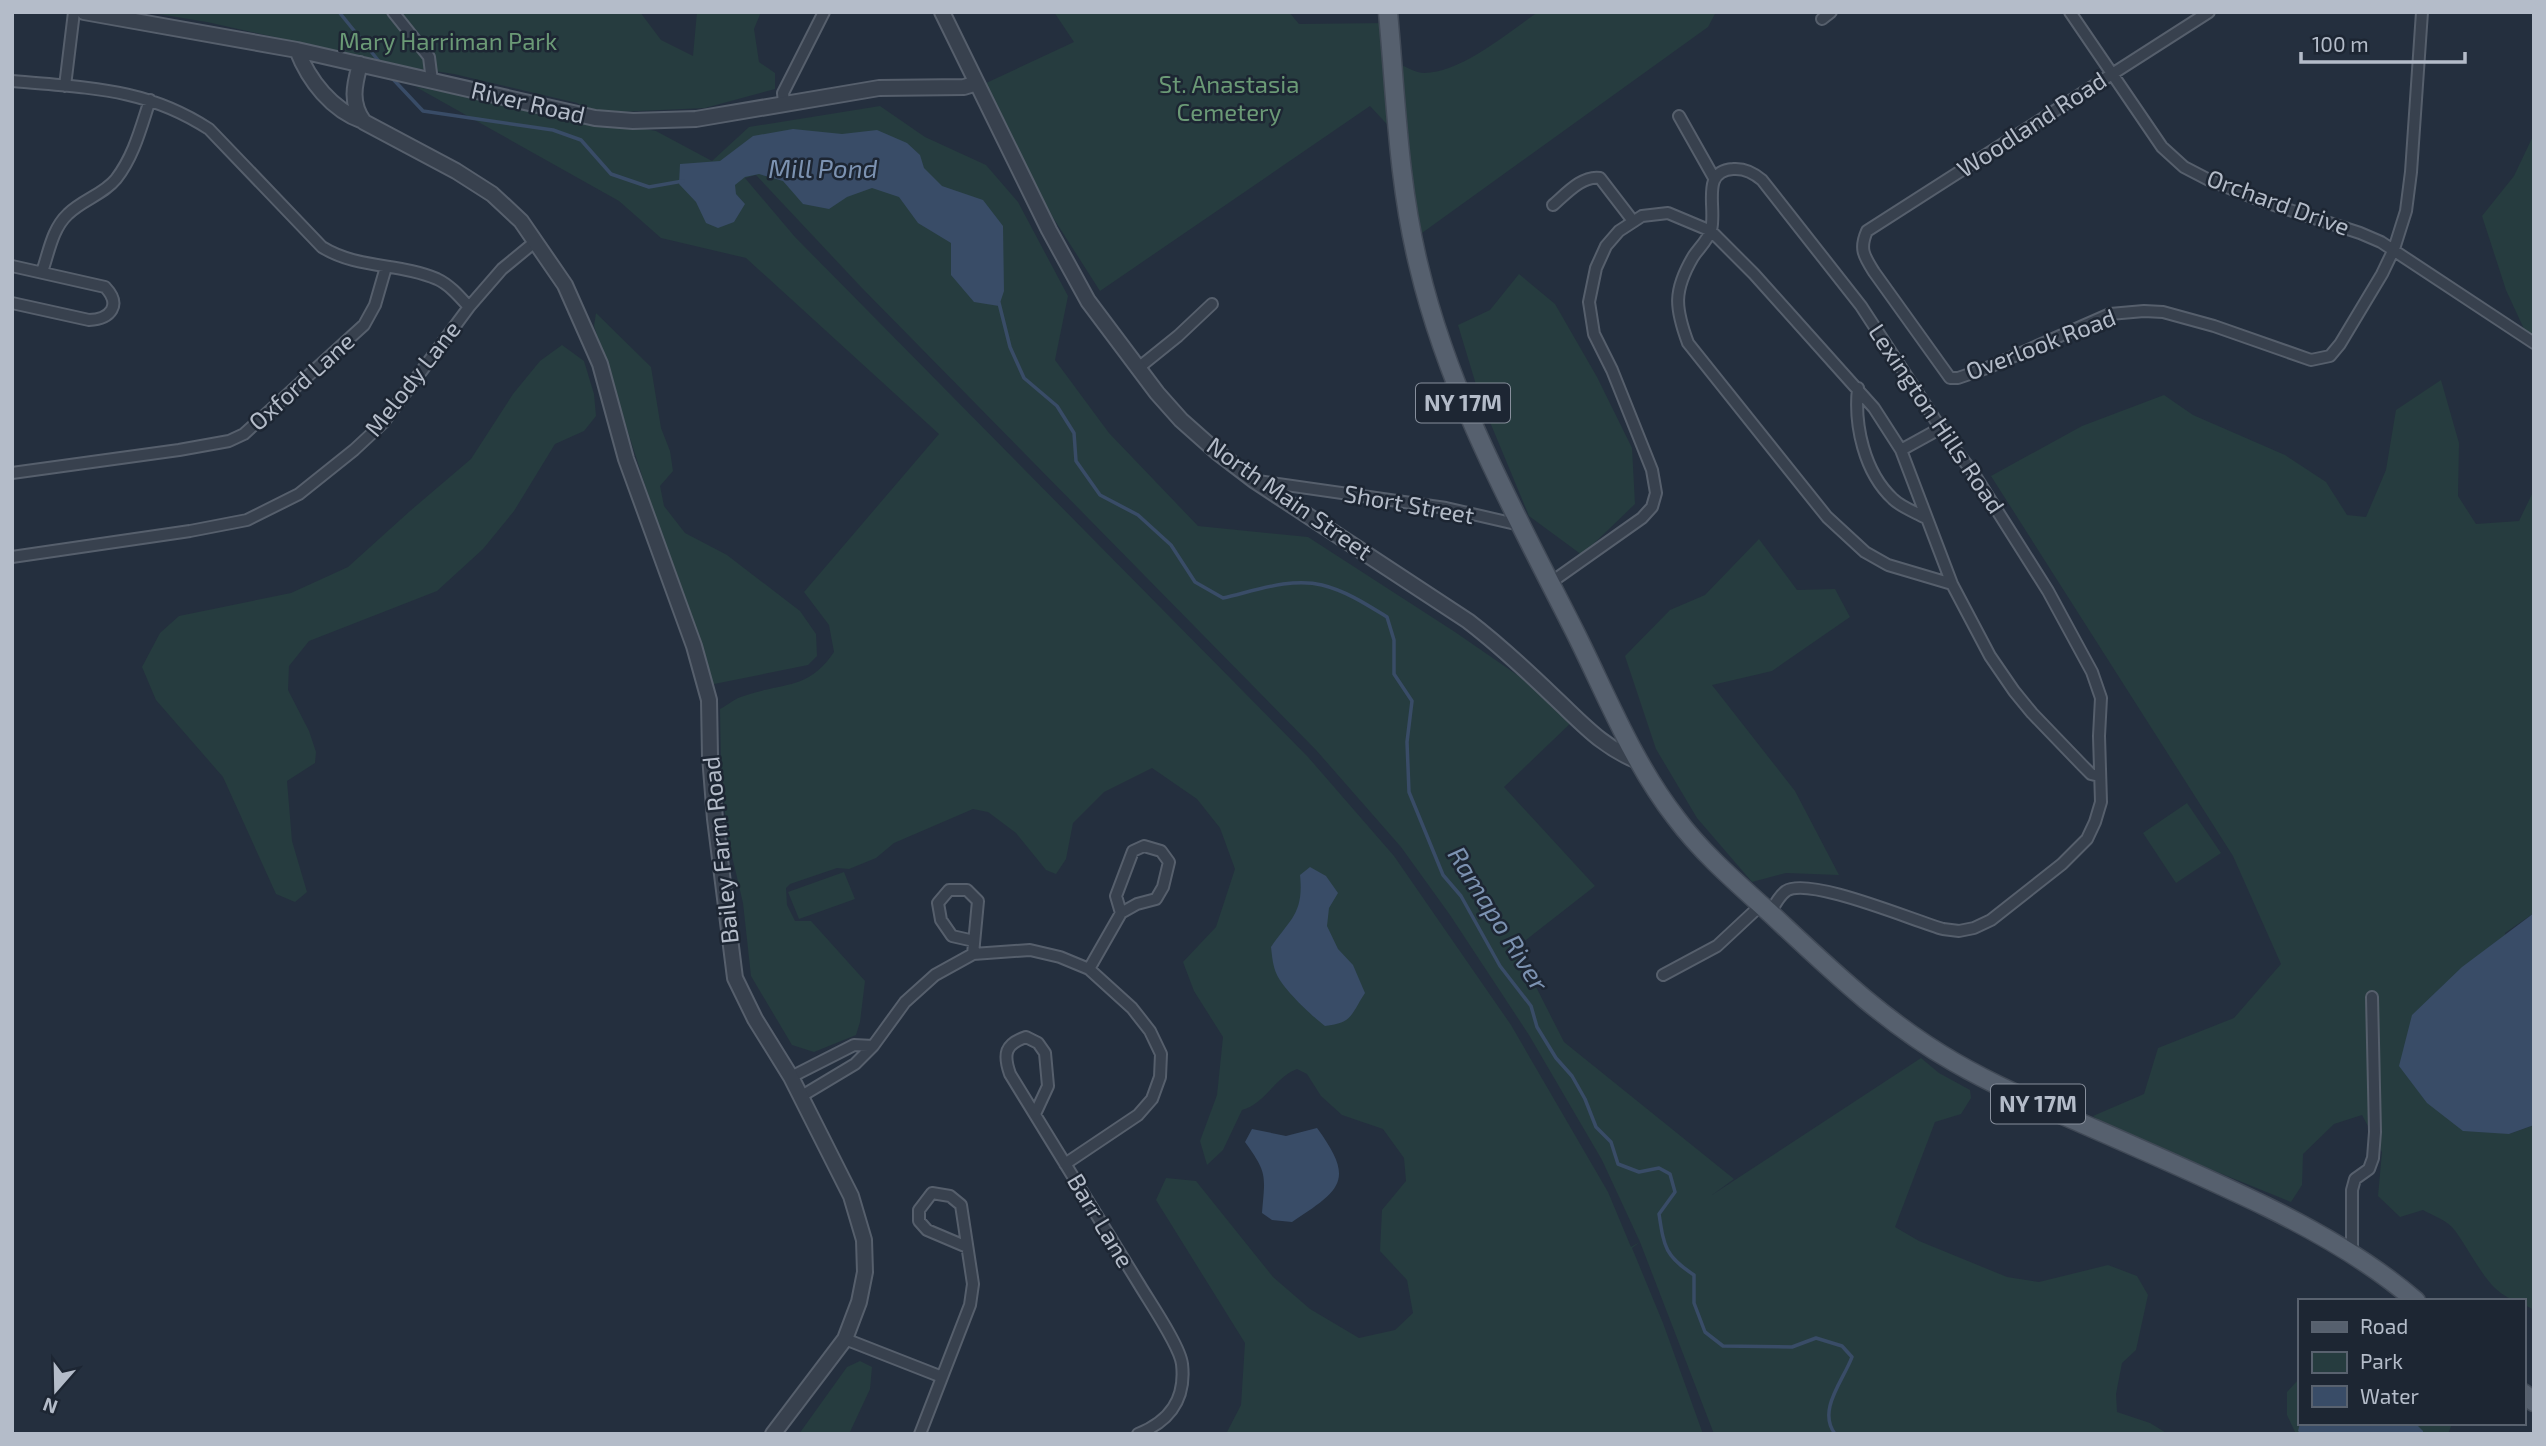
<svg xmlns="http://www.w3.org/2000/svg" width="2546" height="1446" font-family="'Exo 2',sans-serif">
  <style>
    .green { fill: #263c3f; fill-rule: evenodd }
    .water { fill: #394c67 }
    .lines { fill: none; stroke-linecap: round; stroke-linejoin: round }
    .stream { stroke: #394c67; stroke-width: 3.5 }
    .minor-casing { stroke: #565f6c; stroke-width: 14 }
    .tertiary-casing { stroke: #565f6c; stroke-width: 18 }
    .primary-casing { stroke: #414a57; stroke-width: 21 }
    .minor { stroke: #38414e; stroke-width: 10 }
    .tertiary { stroke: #38414e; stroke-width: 14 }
    .primary { stroke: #56606e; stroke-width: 18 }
    .labels { text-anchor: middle; stroke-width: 5; stroke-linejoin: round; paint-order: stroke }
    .shield { fill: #1d2633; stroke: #878f9c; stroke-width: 2 }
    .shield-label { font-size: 23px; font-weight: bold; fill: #b4bcc9 }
    .park-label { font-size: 24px; fill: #6b9a76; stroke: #1d2633 }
    .street-label { font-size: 24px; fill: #b4bcc9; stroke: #1d2633 }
    .water-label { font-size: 26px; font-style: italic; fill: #7c92b1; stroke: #1d2633 }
  </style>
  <rect width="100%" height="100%" fill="#242f3e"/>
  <path class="green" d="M147 12H640L661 40 693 56 697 12H761L754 29 759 62 775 73V89L705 108 595 113 577 103 454 74 409 67 207 22Z
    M1054 12H1289L1299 24 1389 23 1397 135 1370 106 1100 291 1052 216 984 84 1074 42Z
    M1538 12H1716L1708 27 1422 233 1409 173 1399 64C1407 67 1416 73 1424 73 1463 72 1507 33 1538 12Z
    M416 87 656 131 712 161 749 127 880 106 925 137 986 165 1018 202 1068 296 1055 360 1109 433 1198 526 1308 537 1455 632 1568 710 1576 718 1504 787 1595 886 1513 950 1530 975 1564 1042 1734 1179 1712 1195 1921 1058 1939 1073 1970 1090 1971 1098 1961 1114 1935 1122 1895 1227 1919 1241 2007 1277 2039 1282 2108 1265 2137 1276 2148 1295 2136 1350 2122 1363 2116 1394 2117 1412 2150 1423 2168 1434H1714L1640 1242 1632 1248 1663 1323 1703 1434H1226L1241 1405 1245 1343 1156 1200 1166 1178 1196 1181 1273 1277 1310 1309 1359 1338 1395 1330 1413 1313 1407 1280 1380 1251 1382 1210 1406 1181 1404 1158 1383 1129 1342 1115 1321 1096 1307 1074 1297 1069C1275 1077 1265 1104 1242 1110L1223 1150 1207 1165 1200 1141 1217 1095 1223 1037 1194 991 1183 962 1216 927 1235 869 1220 828 1197 799 1152 768 1104 792 1073 823 1066 859 1056 874 1046 870 1016 833 988 812 973 809 894 843 876 858 849 869 837 868 790 884 786 888 787 905 795 921H811L865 981 860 1022 856 1035 814 1052 792 1045 751 976 743 903 727 835 721 767 720 709C728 705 735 698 744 696 782 682 808 691 834 652L829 625 804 592 939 434 746 258 661 238 619 201ZM756 175 861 287 1316 750 1401 847 1450 915 1529 1035 1602 1160 1640 1242 1631 1247 1608 1192 1511 1025 1394 856 1308 757 795 237 745 178Z
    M2534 134V336L2524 329 2506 290 2482 216 2514 176Z
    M1519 274 1555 304 1597 377 1632 448 1635 504 1582 555 1529 516 1480 398 1458 325 1490 310Z
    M596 313 651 367 661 428 670 451 673 471 660 486 664 506 685 533 727 555 800 611 816 634 817 656 808 665 709 685 594 326Z
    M562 345 584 361 594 394 596 416 584 431 555 444 514 511 483 549 437 591 309 641 289 666 288 690 309 731 316 752 315 763 287 781 292 841 307 892 295 902 276 894 223 777 156 700 142 667 160 633 179 616 291 593 348 567 410 511 471 459 513 394 540 361Z
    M2441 380 2459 443 2458 496 2476 524 2519 521 2534 490V913L2505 933 2509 1134 2534 1125V1310L2523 1304V1301C2489 1301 2472 1250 2452 1227 2445 1220 2432 1215 2423 1210L2400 1217 2378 1196 2382 1152 2362 1115 2334 1124 2303 1154 2302 1185 2291 1202 2104 1126 2093 1116 2144 1094 2158 1048 2234 1018 2281 964 2233 856 1991 476 2082 426 2164 395 2193 415 2285 455 2326 482 2347 515 2366 517 2386 470 2396 410Z
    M1759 539 1797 590 1835 589 1850 617 1772 671 1712 685 1795 791 1839 875 1786 873 1752 882 1697 818 1656 749 1625 656 1670 610 1705 595Z
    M2187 803 2221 853 2176 883 2143 833Z
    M844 872 855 899 799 919 788 892Z
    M860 1361 872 1367 870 1389 849 1434H799L847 1367Z
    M2299 1379V1423L2452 1424 2448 1434H2296L2287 1415V1392Z"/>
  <path class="water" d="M793 129 842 134 877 130 907 143 920 155 924 168 942 186 983 200 1003 226 1004 291 999 306 974 302 951 275V243L918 223 899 197 872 188 847 197 829 209 803 204 783 181 759 174 745 177 735 185 736 194 745 204 734 222 718 228 706 223 696 202 679 184 680 164 720 161 753 136Z
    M1310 867 1326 876 1338 893 1329 908 1327 926 1338 949 1353 965 1365 993C1351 1014 1353 1023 1325 1026 1312 1016 1284 990 1277 975 1273 967 1272 956 1271 947 1290 919 1304 914 1300 875Z
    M2534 913V1125L2509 1134 2463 1131 2427 1103 2399 1066 2412 1015 2462 967Z
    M1317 1128C1355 1180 1342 1189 1292 1222L1272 1220 1262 1213C1265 1175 1268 1174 1245 1142L1252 1129 1286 1136Z
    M2300 1423H2415L2423 1431V1434H2301L2298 1431Z"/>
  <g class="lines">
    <path class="stream" d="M339 12 382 65
      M391 77 423 111 553 130 581 140 611 174 649 187 683 181
      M999 303 1010 347 1024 378 1057 406 1074 433 1076 461 1100 495 1138 515 1171 545 1195 582 1223 598C1254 591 1291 577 1322 585 1346 591 1366 604 1387 617L1394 640V674L1412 701 1407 742 1409 792 1443 875 1461 896 1500 966 1531 1006 1537 1027 1556 1058 1572 1076 1585 1099 1596 1127 1611 1142 1618 1164 1639 1172 1659 1168 1670 1174 1675 1192 1659 1214C1664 1247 1665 1256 1694 1275V1303L1705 1332 1723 1346 1792 1347 1816 1338 1842 1346 1852 1357C1843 1381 1817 1410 1835 1434"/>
    <g class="minor-casing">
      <path id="minor" d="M393 12 429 57 432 81
        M2070 12 2162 147 2184 167 2209 180 2262 201 2360 233 2381 242 2534 343
        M2209 12 1867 231C1859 249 1864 256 1874 272L1950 378H1958L1987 368 2110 314 2144 311 2163 312 2214 326 2311 360 2330 356 2340 344 2382 274 2394 249 2406 211 2411 172 2422 12
        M1822 19 1831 12
        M12 81C86 88 145 87 209 129L322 247C357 269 400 263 437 279 450 285 460 297 469 307
        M65 86 74 12
        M784 103 783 93 824 12
        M1679 116 1714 178
        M1553 205C1565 195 1582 175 1600 178L1633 221
        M12 266 105 287C122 305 111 319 89 320L12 303
        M42 272C49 252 52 229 68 214 82 200 104 194 116 179 134 156 141 127 150 100
        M1137 369 1178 336 1212 304
        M1858 388C1854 425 1864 472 1893 499 1901 507 1915 512 1926 518
        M1901 450 1941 428
        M12 473 179 450 229 441 244 434 364 325 375 305 386 267
        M1258 481 1446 508 1520 525
        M12 557 190 531 247 520 299 494 354 450 383 423 469 307 502 269 536 241
        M1550 583 1642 518 1652 507 1656 493 1652 470 1612 370 1594 334 1589 302 1596 268 1606 246 1619 231 1642 216 1668 213 1711 231 1754 274 1874 408 1901 450 1952 584 1990 656 2014 691 2032 713 2083 766 2091 774 2099 776
        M1770 913C1774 906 1779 896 1786 891 1809 876 1914 921 1943 929L1959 931 1974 928 1991 920 2062 864 2087 839 2095 822 2101 802 2099 736 2101 698 2092 672 2048 591 1974 474 1951 444 1861 306 1762 180C1754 173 1745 168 1733 169 1700 171 1717 208 1711 230 1708 240 1698 249 1693 257 1673 291 1675 308 1688 343L1827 517 1865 552 1888 565 1952 584
        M973 954 978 901 967 890H949L938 903 941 920 952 936 974 941
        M1089 969 1121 913 1137 904 1156 899 1163 887 1169 862 1161 851 1144 846 1133 851 1116 896 1121 913
        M1663 975 1717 946 1761 905
        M791 1077 854 1045 873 1046
        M800 1097 855 1064 873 1046 905 1002 935 975 973 954 1030 950 1060 957 1089 969 1132 1008 1150 1031 1161 1054 1160 1077 1152 1099 1138 1115 1065 1164
        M1035 1114 1048 1086 1045 1053 1038 1043 1026 1037C1005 1044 1003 1054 1010 1074 1053 1144 1096 1214 1139 1284 1149 1301 1180 1346 1182 1364 1186 1399 1170 1421 1138 1434
        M2352 1253V1190L2355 1179 2369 1169 2373 1158 2375 1132 2372 997
        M845 1339 942 1377
        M920 1434 970 1305 973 1284 961 1205 950 1196 932 1193 919 1210V1221L927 1230 967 1247"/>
    </g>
    <g class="tertiary-casing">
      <path id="tertiary" d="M84 12 297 50 595 118 633 121 696 119 879 88 964 87 977 83
        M942 12 1049 230 1088 301 1157 393 1181 420 1217 452 1255 481 1468 621C1498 644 1526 670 1554 697 1583 724 1602 747 1640 762
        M297 50C309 81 332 110 363 121
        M360 64C354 86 350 103 364 122L456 171 492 194 521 221 565 285 600 364 626 459 694 646 709 700 710 756 715 819 735 978 755 1019 791 1077 851 1196 864 1240 865 1272 859 1302 845 1339 773 1434"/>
    </g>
    <g class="primary-casing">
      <path id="primary" d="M1388 12C1396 98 1398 183 1419 267 1450 397 1515 513 1575 632 1606 694 1633 763 1676 818 1702 853 1737 883 1769 912 1828 967 1884 1022 1954 1062 1992 1084 2033 1102 2074 1120 2138 1148 2203 1176 2267 1207 2320 1233 2371 1262 2416 1301
        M2523 1393 2534 1402"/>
    </g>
    <use href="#minor" class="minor"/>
    <use href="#tertiary" class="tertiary"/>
    <use href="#primary" class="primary"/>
  </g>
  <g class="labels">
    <g class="shield">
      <rect x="1416" y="383.5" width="94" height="39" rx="5"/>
      <rect x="1991" y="1084.5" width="94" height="39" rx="5"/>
    </g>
    <g class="shield-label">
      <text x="1463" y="411">NY 17M</text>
      <text x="2038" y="1112">NY 17M</text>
    </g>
    <g class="park-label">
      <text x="448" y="50">Mary Harriman Park</text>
      <text x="1229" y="93">St. Anastasia<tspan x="1229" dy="28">Cemetery</tspan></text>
    </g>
    <g class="street-label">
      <text transform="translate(528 103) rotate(13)" y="8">River Road</text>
      <text transform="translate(2032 125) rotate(-33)" y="8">Woodland Road</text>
      <text transform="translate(2278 203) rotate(20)" y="8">Orchard Drive</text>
      <text transform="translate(2041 345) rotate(-21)" y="8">Overlook Road</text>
      <text transform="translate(413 379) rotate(-52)" y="8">Melody Lane</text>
      <text transform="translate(302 382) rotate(-42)" y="8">Oxford Lane</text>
      <text transform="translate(1936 419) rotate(56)" y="8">Lexington Hills Road</text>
      <text transform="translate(1289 499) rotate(35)" y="8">North Main Street</text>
      <text transform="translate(1409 505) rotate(10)" y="8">Short Street</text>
      <text transform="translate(721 850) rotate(-96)" y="8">Bailey Farm Road</text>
      <text transform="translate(1100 1221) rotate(59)" y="8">Barr Lane</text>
    </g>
    <g class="water-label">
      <text x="823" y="178">Mill Pond</text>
      <text transform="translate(1498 919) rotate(58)" y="9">Ramapo River</text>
    </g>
  </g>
  <rect width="2546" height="1446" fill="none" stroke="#b4bcc9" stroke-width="28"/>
  <rect x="2298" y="1299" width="228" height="126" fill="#1d2633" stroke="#59626f" stroke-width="2"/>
  <rect x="2312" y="1322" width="35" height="10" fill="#56606e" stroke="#59626f" stroke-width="2"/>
  <text x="2360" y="1334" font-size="21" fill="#b4bcc9">Road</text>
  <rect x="2312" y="1352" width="35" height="21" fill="#263c3f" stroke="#59626f" stroke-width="2"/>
  <text x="2360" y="1369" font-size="21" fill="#b4bcc9">Park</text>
  <rect x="2312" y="1386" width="35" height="21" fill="#394c67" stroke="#59626f" stroke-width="2"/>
  <text x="2360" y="1404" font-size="21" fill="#b4bcc9">Water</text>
  <g transform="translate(56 1390) rotate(200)" stroke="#1d2633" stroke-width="5" paint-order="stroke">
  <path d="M0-5L12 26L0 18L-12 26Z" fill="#b4bcc9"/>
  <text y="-10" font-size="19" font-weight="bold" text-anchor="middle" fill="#b4bcc9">N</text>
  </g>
  <path d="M2301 52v10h164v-10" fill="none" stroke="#b4bcc9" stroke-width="3.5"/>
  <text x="2312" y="52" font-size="21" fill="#b4bcc9" stroke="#1d2633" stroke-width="5" paint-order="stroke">100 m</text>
</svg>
